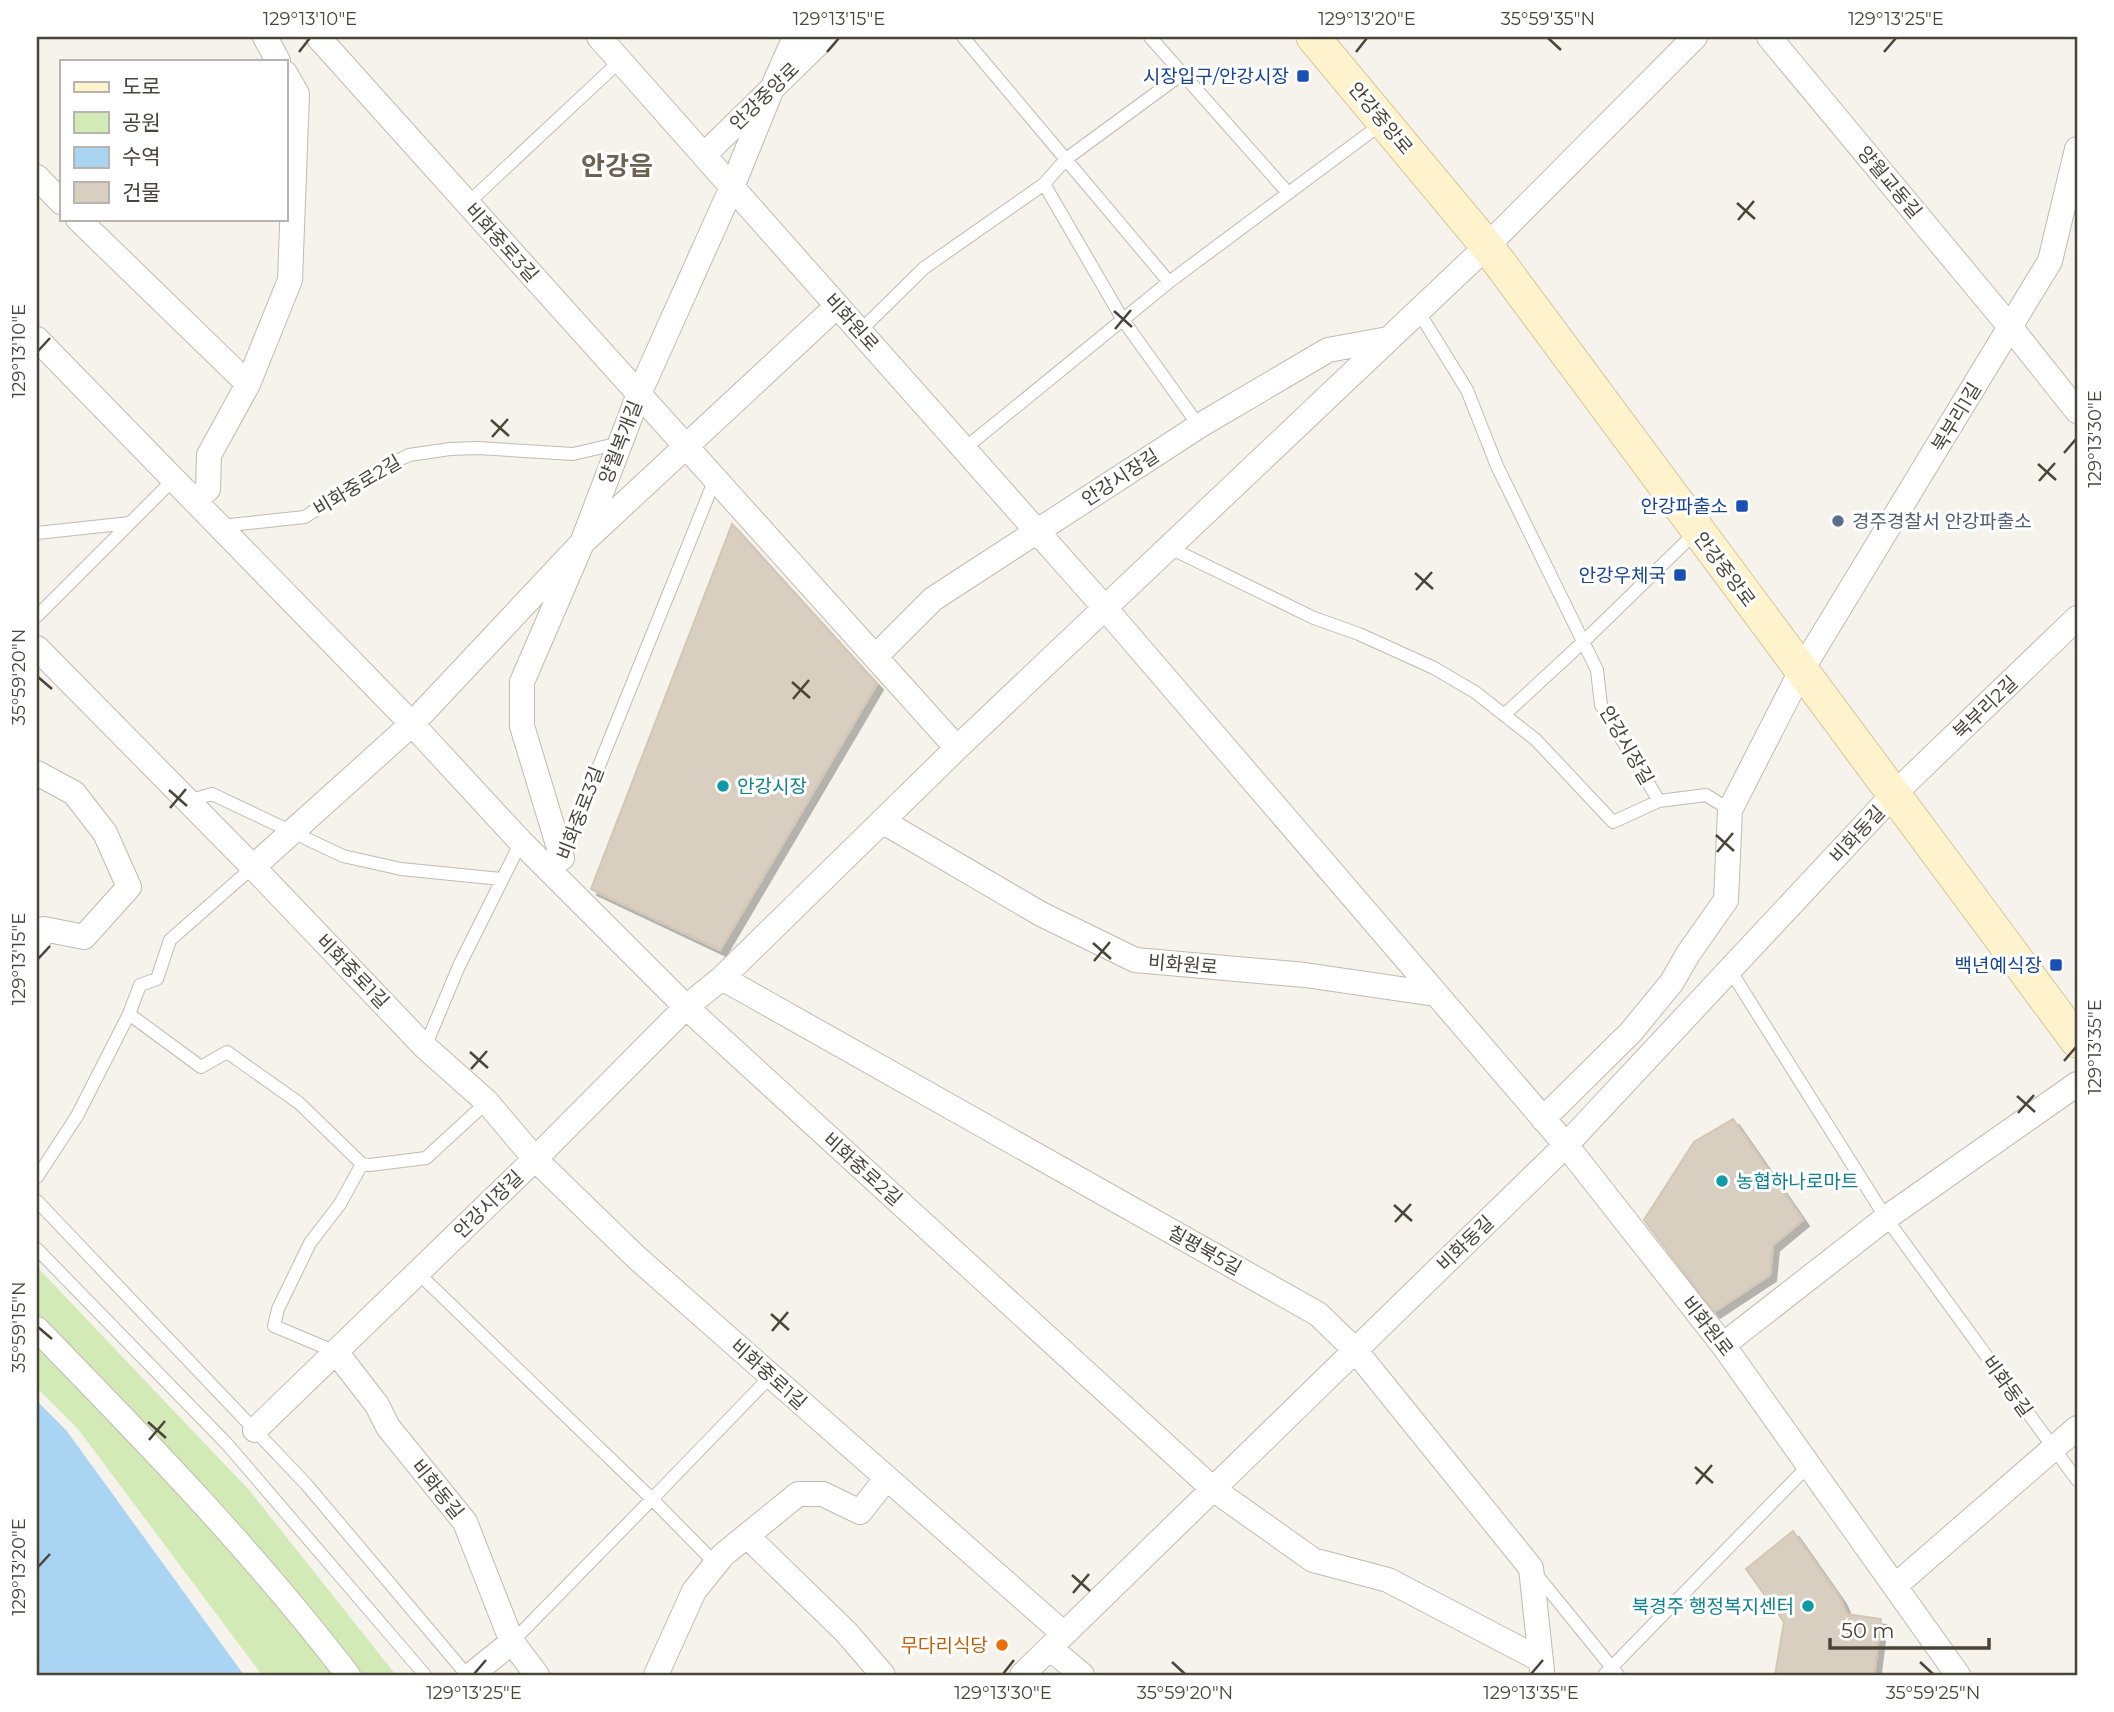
<svg xmlns="http://www.w3.org/2000/svg" width="2114" height="1712" font-family="Montserrat,'Noto Sans KR',sans-serif">
  <style>
    .green { fill: #d2eab5 }
    .water { fill: #a9d4f2 }
    .building { fill: #d8cfc1; stroke: #d3c7b4; stroke-width: 2; filter: url(#shadow) }
    .lines { fill: none; stroke-linecap: round; stroke-linejoin: round }
    .lane-casing { stroke: #c2bbae; stroke-width: 14 }
    .street-casing { stroke: #c2bbae; stroke-width: 26 }
    .secondary-casing { stroke: #d6c79b; stroke-width: 35 }
    .lane { stroke: #fff; stroke-width: 12 }
    .street { stroke: #fff; stroke-width: 24 }
    .secondary { stroke: #fff3cd; stroke-width: 33 }
    .ticks { fill: none; stroke: #4b4439; stroke-width: 2.5 }
    .transit-dot { fill: #1a4fb4; stroke: #fff; stroke-width: 2.5 }
    .service-dot { fill: #5c6f8a; stroke: #fff; stroke-width: 2.5 }
    .culture-dot { fill: #0f9aa8; stroke: #fff; stroke-width: 2.5 }
    .food-dot { fill: #e8710a; stroke: #fff; stroke-width: 2.5 }
    .labels { text-anchor: middle; stroke-width: 6; stroke-linejoin: round; paint-order: stroke }
    .transit-label { font-size: 19px; fill: #164399; stroke: #fff; text-anchor: end }
    .street-label { font-size: 19px; fill: #4b4439; stroke: #fff }
    .service-label { font-size: 19px; fill: #4e5e75; stroke: #fff; text-anchor: start }
    .culture-label { font-size: 19px; fill: #0d838f; stroke: #fff; text-anchor: start }
    .food-label { font-size: 19px; fill: #c56008; stroke: #fff; text-anchor: end }
    .district-label { font-size: 26px; font-weight: bold; fill: #6e6250; stroke: #fff }
    .neatline { fill: none; stroke: #4b4439; stroke-width: 2.5 }
    .ticks-label { font-size: 18px; text-anchor: middle; fill: #4b4439 }
  </style>
  <defs>
    <filter id="shadow"><feDropShadow dx="6" dy="6" stdDeviation="0" flood-color="#0004"/></filter>
  </defs>
  <rect width="100%" height="100%" fill="#f6f3ec"/>
  <path class="green" d="M37 1267 249 1490 396 1675H262L78 1429 37 1388Z"/>
  <path class="water" d="M37 1401 66 1430 244 1675H37Z"/>
  <path class="building" d="M732 524 877 684 720 950 591 889Z
    M1733 1119 1803 1220 1773 1245 1770 1275 1714 1312 1644 1220 1694 1142Z
    M1793 1531 1840 1598 1847 1614 1881 1619 1874 1675H1775L1784 1622 1746 1569Z"/>
  <g class="lines">
    <g class="lane-casing">
      <path id="lane" d="M963 37 1169 282
        M1150 37 1288 193
        M1182 74 1066 159 1044 184 1123 320 1199 426
        M468 203 620 61
        M1418 311 1467 390 1497 466 1597 670 1601 705 1659 801
        M860 331 924 268 1044 184
        M964 449 1169 282 1384 122
        M220 526 305 517 364 477 409 455 450 449 478 448 573 454 620 443
        M37 533 130 523
        M1168 547 1314 618 1359 634 1434 668 1475 692 1536 740 1613 822 1659 801 1706 795 1730 810
        M37 616 174 479
        M1504 715 1582 643 1697 531
        M188 801 212 794 343 856 401 869 501 879
        M563 855 715 479
        M1730 970 1886 1218 2077 1480
        M129 1014 140 985 157 979 170 940 253 867
        M425 1047 459 966 521 842
        M37 1177 77 1116 129 1014 201 1067 227 1052 299 1103 362 1164 370 1165 426 1158 487 1102
        M37 1201 306 1484 467 1675
        M37 1249 227 1444 425 1675
        M418 1273 652 1499 771 1376
        M336 1352 274 1326 278 1309 310 1243 340 1204 362 1164
        M1536 1574 1618 1675
        M512 1642 652 1499 716 1564
        M1604 1675 1809 1465"/>
    </g>
    <g class="street-casing">
      <path id="street" d="M265 37 278 61
        M318 37 957 748
        M599 37 1105 608 1566 1145 1723 1345 1958 1675
        M1769 37 2011 328 2077 411
        M704 155 825 37
        M37 177 61 202
        M78 219 248 384
        M37 339 412 724 521 842 686 1007 1213 1489 1313 1560 1388 1580 1541 1660
        M194 500 208 489 209 455 248 384 290 280 297 94 285 73
        M37 648 253 867 425 1047 487 1102 535 1159 636 1257 1064 1634
        M875 657 933 599 1199 426 1328 350 1388 339
        M37 773 74 793 105 833 129 887 84 937 44 929 37 943
        M882 821 1041 914 1135 960 1305 975 1435 994
        M562 858 522 726V682L582 543 639 394 732 187 771 91 795 37
        M253 867 412 724 582 543 837 306
        M722 978 1318 1314 1355 1350 1531 1568 1542 1671
        M1543 1119 1631 1032 1672 982 1688 954 1726 900 1730 810 1801 671 2050 261 2077 149
        M37 1329C145 1440 254 1552 348 1675
        M1723 1345 1886 1218 2077 1084
        M336 1352 377 1405 388 1427 465 1522 512 1642 471 1675
        M255 1430 535 1159 686 1007 722 978 957 748 1487 246 1695 37
        M748 1537 846 1632 883 1675
        M1895 1586 2077 1428
        M512 1642 537 1675
        M1050 1648 1082 1675
        M656 1675 694 1591 723 1555 798 1494H823L860 1512 886 1479
        M1022 1675 1566 1145 1893 795 2077 618"/>
    </g>
    <g class="secondary-casing">
      <path id="secondary" d="M1313 37 1487 246 2077 1041"/>
    </g>
    <use href="#lane" class="lane"/>
    <use href="#street" class="street"/>
    <use href="#secondary" class="secondary"/>
  </g>
  <path class="ticks" d="M1548 38 1561 50M299 52 310 38M827 52 839 38M1356 52 1367 38M1884 52 1896 38M1737 203 1755 219M1738 220 1754 201M1114 311 1132 327M1115 329 1131 310M38 351 50 338M491 420 509 436M492 437 508 419M2064 453 2076 439M2038 464 2056 480M2039 481 2055 463M1415 573 1433 589M1416 590 1432 572M38 677 52 689M792 682 810 698M793 699 809 680M169 790 187 806M170 808 186 789M1716 835 1734 851M1717 852 1733 833M1093 943 1111 959M38 959 50 946M1094 961 1110 942M470 1052 488 1068M2064 1061 2076 1047M471 1069 487 1051M2017 1096 2035 1112M2018 1113 2034 1095M1394 1205 1412 1221M1395 1222 1411 1204M771 1314 789 1330M38 1327 52 1339M772 1331 788 1312M148 1422 166 1438M149 1440 165 1421M1695 1467 1713 1483M1696 1484 1712 1465M38 1567 50 1554M1072 1575 1090 1591M1073 1593 1089 1574M1172 1662 1185 1674M1920 1662 1933 1674M474 1674 486 1660M1003 1674 1014 1660M1531 1674 1543 1660"/>
  <g class="transit-dot">
    <rect x="1296" y="69" width="14" height="14" rx="3.5"/>
    <rect x="1735" y="499" width="14" height="14" rx="3.5"/>
    <rect x="1673" y="568" width="14" height="14" rx="3.5"/>
    <rect x="2049" y="958" width="14" height="14" rx="3.5"/>
  </g>
  <circle class="service-dot" cx="1838" cy="521" r="7"/>
  <g class="culture-dot">
    <circle cx="723" cy="786" r="7"/>
    <circle cx="1722" cy="1181" r="7"/>
    <circle cx="1808" cy="1606" r="7"/>
  </g>
  <circle class="food-dot" cx="1002" cy="1645" r="7"/>
  <g class="labels">
    <g class="transit-label">
      <text x="1289" y="83">시장입구/안강시장</text>
      <text x="1728" y="513">안강파출소</text>
      <text x="1666" y="582">안강우체국</text>
      <text x="2042" y="972">백년예식장</text>
    </g>
    <g class="street-label">
      <text transform="translate(764 96) rotate(-44)" y="7">안강중앙로</text>
      <text transform="translate(1381 118) rotate(50)" y="7">안강중앙로</text>
      <text transform="translate(1890 182) rotate(50)" y="7">양월교동길</text>
      <text transform="translate(502 242) rotate(48)" y="7">비화중로3길</text>
      <text transform="translate(852 322) rotate(48)" y="7">비화원로</text>
      <text transform="translate(1956 417) rotate(-59)" y="7">북부리1길</text>
      <text transform="translate(620 442) rotate(-69)" y="7">양월복개길</text>
      <text transform="translate(1120 477) rotate(-33)" y="7">안강시장길</text>
      <text transform="translate(357 485) rotate(-31)" y="7">비화중로2길</text>
      <text transform="translate(1725 569) rotate(53)" y="7">안강중앙로</text>
      <text transform="translate(1985 707) rotate(-44)" y="7">북부리2길</text>
      <text transform="translate(1627 745) rotate(60)" y="7">안강시장길</text>
      <text transform="translate(580 813) rotate(-69)" y="7">비화중로3길</text>
      <text transform="translate(1857 834) rotate(-47)" y="7">비화동길</text>
      <text transform="translate(1183 964) rotate(5)" y="7">비화원로</text>
      <text transform="translate(353 971) rotate(46)" y="7">비화중로1길</text>
      <text transform="translate(863 1169) rotate(42)" y="7">비화중로2길</text>
      <text transform="translate(488 1204) rotate(-44)" y="7">안강시장길</text>
      <text transform="translate(1465 1243) rotate(-44)" y="7">비화동길</text>
      <text transform="translate(1205 1250) rotate(29)" y="7">칠평북5길</text>
      <text transform="translate(1708 1326) rotate(52)" y="7">비화원로</text>
      <text transform="translate(769 1374) rotate(42)" y="7">비화중로1길</text>
      <text transform="translate(2008 1386) rotate(54)" y="7">비화동길</text>
      <text transform="translate(438 1489) rotate(51)" y="7">비화동길</text>
    </g>
    <g class="service-label">
      <text x="1852" y="528">경주경찰서 안강파출소</text>
    </g>
    <g class="culture-label">
      <text x="737" y="793">안강시장</text>
      <text x="1736" y="1188">농협하나로마트</text>
      <text x="1794" y="1613" text-anchor="end">북경주 행정복지센터</text>
    </g>
    <g class="food-label">
      <text x="988" y="1652">무다리식당</text>
    </g>
    <g class="district-label">
      <text x="617" y="175">안강읍</text>
    </g>
  </g>
  <rect width="2114" height="1712" fill="none" stroke="#ffffff" stroke-width="77"/>
  <rect x="60" y="60" width="228" height="161" fill="#ffffff" stroke="#b7b4b0" stroke-width="2"/>
  <rect x="74" y="82" width="35" height="10" fill="#fff3cd" stroke="#b7b4b0" stroke-width="2"/>
  <text x="122" y="94" font-size="21" fill="#4b4439">도로</text>
  <rect x="74" y="112" width="35" height="21" fill="#d2eab5" stroke="#b7b4b0" stroke-width="2"/>
  <text x="122" y="130" font-size="21" fill="#4b4439">공원</text>
  <rect x="74" y="147" width="35" height="21" fill="#a9d4f2" stroke="#b7b4b0" stroke-width="2"/>
  <text x="122" y="164" font-size="21" fill="#4b4439">수역</text>
  <rect x="74" y="182" width="35" height="21" fill="#d8cfc1" stroke="#b7b4b0" stroke-width="2"/>
  <text x="122" y="200" font-size="21" fill="#4b4439">건물</text>
  <path d="M1830 1638v10h159v-10" fill="none" stroke="#4b4439" stroke-width="3.5"/>
  <text x="1841" y="1638" font-size="21" fill="#4b4439" stroke="#ffffff" stroke-width="5" paint-order="stroke">50 m</text>
  <rect x="38" y="38" width="2038" height="1636" class="neatline"/>
  <g class="ticks-label">
    <text x="310" y="25">129°13'10"E</text>
    <text x="839" y="25">129°13'15"E</text>
    <text x="1367" y="25">129°13'20"E</text>
    <text x="1548" y="25">35°59'35"N</text>
    <text x="1896" y="25">129°13'25"E</text>
    <text transform="translate(19 351) rotate(-90)" y="6">129°13'10"E</text>
    <text transform="translate(2095 439) rotate(-90)" y="6">129°13'30"E</text>
    <text transform="translate(19 677) rotate(-90)" y="6">35°59'20"N</text>
    <text transform="translate(19 959) rotate(-90)" y="6">129°13'15"E</text>
    <text transform="translate(2095 1047) rotate(-90)" y="6">129°13'35"E</text>
    <text transform="translate(19 1327) rotate(-90)" y="6">35°59'15"N</text>
    <text transform="translate(19 1567) rotate(-90)" y="6">129°13'20"E</text>
    <text x="474" y="1699">129°13'25"E</text>
    <text x="1003" y="1699">129°13'30"E</text>
    <text x="1185" y="1699">35°59'20"N</text>
    <text x="1531" y="1699">129°13'35"E</text>
    <text x="1933" y="1699">35°59'25"N</text>
  </g>
</svg>
